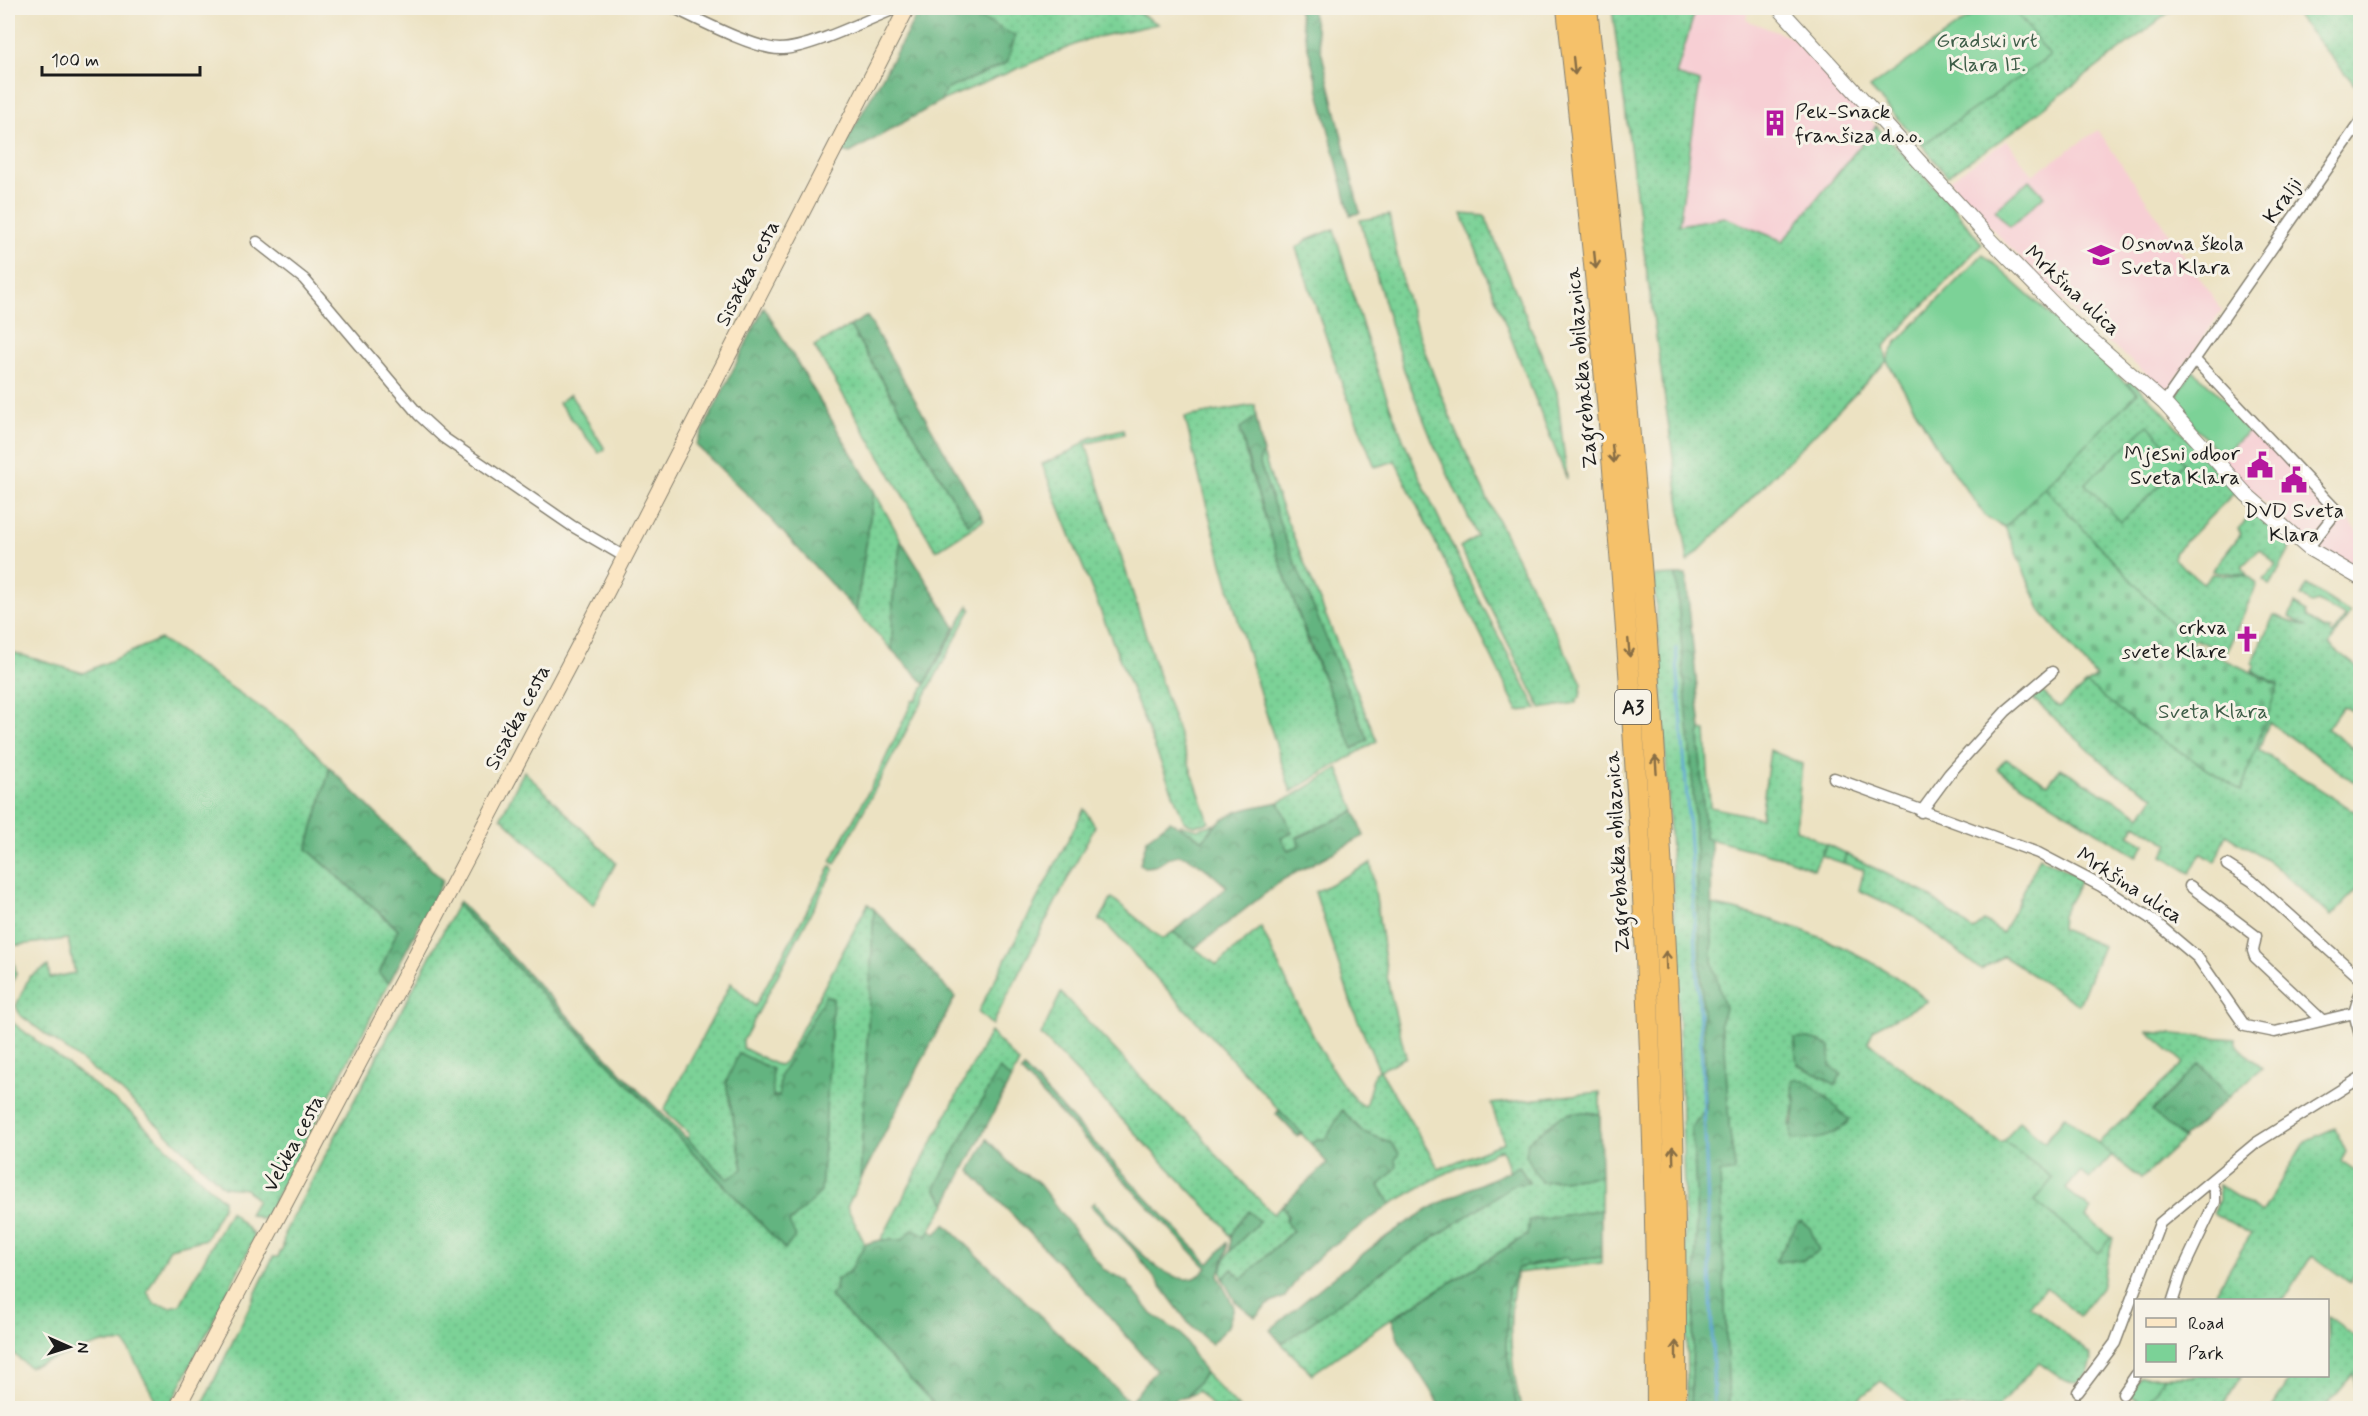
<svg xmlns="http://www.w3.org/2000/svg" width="2368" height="1416" font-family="Mynerve,sans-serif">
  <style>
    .built { fill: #f7cfd4 }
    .grass { fill: url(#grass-dots); stroke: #4c775a; stroke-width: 1.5; fill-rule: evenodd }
    .forest { fill: url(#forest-crowns); stroke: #40684e; stroke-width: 1.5 }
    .cemetery { fill: url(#cemetery-stones); stroke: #4c775a; stroke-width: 1.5 }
    .green { fill: #7bd297; stroke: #4c775a; stroke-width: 1.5 }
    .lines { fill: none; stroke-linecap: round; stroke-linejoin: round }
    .stream { stroke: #5ba6d3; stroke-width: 3 }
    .minor-casing { stroke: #847f6f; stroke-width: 13 }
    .tertiary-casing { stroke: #847f6f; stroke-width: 16 }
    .secondary-casing { stroke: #847f6f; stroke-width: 17 }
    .motorway-casing { stroke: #847f6f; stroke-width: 22 }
    .minor { stroke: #fff; stroke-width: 10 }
    .tertiary { stroke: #fff; stroke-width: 14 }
    .secondary { stroke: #fbe6c4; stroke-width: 15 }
    .motorway { stroke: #f5c16b; stroke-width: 20 }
    .oneway { stroke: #886e44 }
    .labels { text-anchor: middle; stroke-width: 6; stroke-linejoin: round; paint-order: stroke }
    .shield { fill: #f7f3e8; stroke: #5e5c59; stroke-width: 1.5 }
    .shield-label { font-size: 20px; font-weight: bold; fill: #1c1c1c }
    .park-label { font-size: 21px; fill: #3d5c47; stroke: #f7f3e8 }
    .poi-label { font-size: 21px; fill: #1c1c1c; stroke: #f7f3e8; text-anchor: start }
    .street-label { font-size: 21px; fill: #1c1c1c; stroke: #f7f3e8 }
  </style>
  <defs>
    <pattern id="grass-dots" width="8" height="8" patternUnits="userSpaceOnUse" patternTransform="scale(1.5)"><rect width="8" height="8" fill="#7bd297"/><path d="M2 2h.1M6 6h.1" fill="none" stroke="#6ab482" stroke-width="1.8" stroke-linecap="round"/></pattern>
    <pattern id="forest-crowns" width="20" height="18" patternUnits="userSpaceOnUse" patternTransform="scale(1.5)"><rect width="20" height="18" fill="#64b480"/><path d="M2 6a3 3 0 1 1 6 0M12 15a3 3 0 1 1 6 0" fill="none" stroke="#529268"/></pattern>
    <pattern id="cemetery-stones" width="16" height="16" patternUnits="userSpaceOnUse" patternTransform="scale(1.5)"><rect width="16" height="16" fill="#7bd297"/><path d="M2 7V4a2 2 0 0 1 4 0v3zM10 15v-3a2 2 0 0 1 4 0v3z" fill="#6ab482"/></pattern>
  </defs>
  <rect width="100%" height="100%" fill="#f7f3e8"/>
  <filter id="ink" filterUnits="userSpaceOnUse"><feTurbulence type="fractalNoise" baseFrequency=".0167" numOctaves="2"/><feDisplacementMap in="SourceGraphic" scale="12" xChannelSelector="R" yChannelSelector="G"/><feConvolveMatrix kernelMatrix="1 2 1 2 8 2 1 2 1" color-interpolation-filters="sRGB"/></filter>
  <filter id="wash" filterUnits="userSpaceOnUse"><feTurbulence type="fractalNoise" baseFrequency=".008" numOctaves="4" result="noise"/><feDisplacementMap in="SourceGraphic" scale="24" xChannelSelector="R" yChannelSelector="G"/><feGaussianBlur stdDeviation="1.35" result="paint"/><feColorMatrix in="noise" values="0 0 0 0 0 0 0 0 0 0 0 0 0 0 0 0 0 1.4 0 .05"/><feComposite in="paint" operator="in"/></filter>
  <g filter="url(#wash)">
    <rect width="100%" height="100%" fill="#ece2c2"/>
    <path class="built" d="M1696 8H1749L1746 20 1800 41 1876 126 1783 241 1724 217 1679 225 1699 83 1676 75Z
      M2098 130 2222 310 2167 391 2079 318 1964 200 1949 180 2007 140 2032 175Z
      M2253 427 2340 515 2343 513 2360 534V571L2315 547 2248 488 2220 458Z"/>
    <path class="grass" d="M961 8H1131L1158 24 1088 39 941 101 945 90 1007 63 1015 37Z
      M1612 8H1696L1676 75 1700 82 1679 225 1724 217 1783 241 1876 126 1951 204 1982 244 1884 347 1887 361 1688 562 1641 231Z
      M2013 8H2175L2008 135 1947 176 1922 145 2049 56Z
      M2290 8H2360V91Z
      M1462 214 1485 216 1557 392 1567 479Z
      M1389 215C1394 239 1398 264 1404 287 1444 427 1515 555 1582 683L1580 697 1575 703 1541 709 1460 547 1477 536 1433 443 1404 370 1360 220Z
      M1334 229C1356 306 1378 383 1411 457 1448 543 1493 626 1537 709L1518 711 1395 461 1375 467 1342 384 1296 248 1307 240Z
      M850 326 968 524 981 515 984 520 936 551 814 346Z
      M2131 381 2160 408 2247 505 2233 494 2174 553V559L2203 583 2212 574 2249 576 2257 584 2226 653 2195 639 2190 643 2034 499 2136 392 2126 383Z
      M1255 405 1256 417 1240 429 1250 471 1308 643 1354 749 1322 630 1283 533 1259 461 1263 453 1275 491 1377 741 1291 792C1251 668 1214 544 1185 417Z
      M1123 429 1124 434 1086 444 1156 667 1209 822C1201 826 1192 826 1184 821L1042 464 1068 453 1090 438Z
      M874 491 901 540 893 599 892 650 856 611Z
      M2254 512 2289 544V551L2270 586 2263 580 2276 565 2260 549 2242 566 2247 575 2212 571 2241 534 2238 529Z
      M1676 575 1693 788 1705 1062 1706 1109 1691 1128C1703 1221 1692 1316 1691 1408H1687C1686 1130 1674 854 1654 576Z
      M2307 585 2350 613 2329 645 2360 669V715L2343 706 2327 729 2360 753V786L2269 722 2259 750 2360 815V886L2331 916 2270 862 2226 834 2215 862 2201 853 2190 873 2163 856 2169 844 2136 824 2129 835 2145 844 2137 857 1997 769 2006 759 2048 784 2061 768 2141 816 2154 796 2114 773 2029 695 2038 688 2059 707 2087 684 2136 723 2241 790 2278 684 2252 671 2255 666 2252 664 2274 615 2307 627 2289 617 2295 604 2306 612 2307 618 2324 629 2331 630 2329 632 2333 635 2345 617 2318 601 2311 603 2301 596Z
      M969 605 971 610 835 864 831 861 879 772 913 700 916 701Z
      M160 639 295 731 330 768 307 849 398 930 379 974 389 983 266 1216 262 1219 249 1214 257 1200 246 1189 224 1187 120 1090 20 1015 16 1006 29 977 48 966 50 978 75 973 68 939 11 946 16 973 12 984 8 987V651L83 673Z
      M1701 730 1706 731 1710 807 1761 818 1770 750 1802 764 1796 829 1826 844 1814 869 1788 859 1705 838 1699 736Z
      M1338 768 1355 811 1297 837 1300 846 1287 850 1281 838 1292 833 1279 802 1293 796Z
      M524 771 616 863 593 905 501 817Z
      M1084 809 1095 826 992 1025 978 1012Z
      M1215 824 1203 840 1181 829V825L1198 829Z
      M1846 854 1925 893 1973 930 1984 921 2003 933 2040 857 2082 878 2062 915 2061 929 2103 946 2079 1005 2003 956 1981 970 1911 915 1859 890 1864 870 1843 863Z
      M1371 863 1389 988 1406 1057 1380 1070 1439 1169 1504 1142 1491 1104 1600 1092V1114L1588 1112 1541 1182 1601 1176V1210L1530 1220 1527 1235 1392 1318 1312 1374 1282 1344 1379 1274 1515 1184 1529 1182 1519 1167 1510 1171 1502 1149 1442 1175 1391 1204 1379 1186 1395 1160 1390 1142 1363 1132 1342 1111 1326 1139H1318L1311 1144 1104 922 1099 921 1112 898 1162 939 1173 932 1217 965 1261 927C1278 963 1334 1093 1365 1107L1374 1075 1379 1070 1353 1009 1315 892Z
      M831 866 834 869 743 1041V1048L775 1064 780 1065 785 1061 868 904 874 909 860 1181 847 1207 865 1244 850 1271 836 1280 835 1290 830 1296 938 1408H201L273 1257H278L283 1247 284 1234 457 905 785 1249 789 1223 821 1192 833 999 780 1076 779 1097 726 1082 743 1169 728 1179 687 1139 689 1134 664 1110 731 983 755 1006Z
      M1711 905C1788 920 1867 950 1928 1001L1874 1029 1868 1042 2001 1143 2004 1141 2053 1178 2035 1201 2098 1252 2111 1237 2113 1238 2101 1288 2079 1316 2046 1287 2029 1305 2090 1354 2092 1360 2088 1373 2077 1382 2066 1381 2039 1362 1997 1408H1916L1881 1381 1847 1408H1729L1720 1173 1735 1168 1729 1126 1725 1048 1720 1024 1725 1008 1712 961ZM1809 1038 1830 1046V1066L1837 1084 1797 1064ZM1793 1080 1809 1082 1816 1089 1789 1127 1795 1105 1792 1091ZM1786 1247 1803 1260 1775 1261Z
      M1061 993 1172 1110 1198 1130 1213 1151 1273 1214 1282 1206 1293 1230 1242 1279 1232 1269 1223 1279C1215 1257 1247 1236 1259 1222L1235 1229 1230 1237 1225 1227 1041 1035Z
      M8 1019 131 1113 223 1200V1206L206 1239 170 1248 147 1292 155 1304 170 1307 180 1305 230 1211 253 1234V1241L169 1408 157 1403 125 1343H102L29 1367 8 1349Z
      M990 1032 1019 1063 1011 1079 999 1069 935 1188 946 1204 927 1236 902 1240H881Z
      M2148 1032 2235 1039 2236 1044 2262 1068 2229 1097 2200 1063 2152 1111 2184 1139 2141 1179 2097 1144 2184 1063Z
      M2335 1128 2346 1152 2341 1161 2357 1172 2360 1167V1266L2350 1283 2312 1255 2284 1300H2211L2251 1234 2213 1213 2219 1200 2218 1185 2262 1213 2305 1141Z
      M1563 1257H1568L1569 1261 1601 1257V1263L1517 1273C1506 1316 1511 1366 1521 1408H1517L1506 1348 1508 1288 1511 1286 1518 1268 1553 1262Z
      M2328 1316 2360 1340V1408H2353L2357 1404 2354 1373 2324 1408H2272L2292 1376H2328Z
      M1205 1373 1239 1408H1214L1198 1391 1187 1397Z
      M2165 1376H2241L2221 1408H2145Z"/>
    <path class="forest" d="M921 8H961L1015 36 1007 63 945 90 941 101 850 153 841 151Z
      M1298 8H1311L1360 213 1350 215Z
      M764 307 874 491 856 611 754 501 696 445Z
      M867 316 981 515 968 524 850 326Z
      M1256 417 1263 453 1259 461 1283 533 1368 740 1353 749C1309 645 1267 539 1240 428Z
      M901 540 955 627 925 684 892 650 893 599Z
      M1676 575H1686L1701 730 1699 736 1705 838 1711 840 1712 961 1725 1008 1720 1024 1725 1048 1729 1126 1735 1168 1734 1172 1720 1173 1729 1408H1691C1692 1316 1703 1221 1691 1128L1706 1109 1705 1062 1693 788Z
      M330 768 443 881 389 983 379 974 398 929 307 849Z
      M1279 802 1292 833 1281 838 1288 850 1299 846 1297 838 1355 811 1364 836 1284 879 1195 948 1173 932 1227 887C1215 877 1190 851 1174 856 1160 860 1166 866 1144 867L1140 864 1147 839 1170 821 1203 840C1228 808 1241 810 1279 802Z
      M459 901 638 1090 728 1179 743 1169 726 1082 739 1053 772 1069 773 1097H779L780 1076 826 995 833 999 821 1192 789 1223 796 1236 785 1249 457 905Z
      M874 909 955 997 860 1181Z
      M1809 1038 1830 1046V1066L1841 1074 1836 1085 1797 1064 1794 1039Z
      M2199 1063 2229 1097 2183 1138 2152 1112Z
      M1024 1068 1209 1264 1227 1243V1251L1218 1276 1234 1307 1228 1326 1211 1344 1190 1325 1132 1248 1091 1206 1094 1202C1114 1223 1177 1309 1207 1268L1021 1072Z
      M999 1069 1011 1079 946 1204 935 1188Z
      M1793 1079 1809 1082 1850 1120C1833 1139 1816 1141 1791 1139 1789 1126 1796 1117 1795 1104 1795 1095 1791 1089 1793 1079Z
      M1279 1110 1302 1133 1297 1136 1276 1114Z
      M1342 1110 1363 1132 1390 1142 1399 1153 1395 1160 1397 1167 1379 1186 1391 1204 1324 1252 1299 1276 1285 1297 1267 1305 1255 1317 1235 1301 1223 1279 1232 1269 1242 1279 1293 1231 1285 1221 1288 1216 1282 1206 1327 1163 1311 1144 1318 1139H1326Z
      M1574 1112 1600 1114 1601 1176 1541 1182 1526 1155 1528 1142 1559 1117Z
      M987 1139 1015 1169 1037 1181 1103 1269 1126 1281 1152 1314 1181 1334 1205 1373 1187 1397 1176 1399 1166 1408H938L830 1296 835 1290 836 1280 850 1271 865 1244 881 1240H902L913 1229 927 1236 931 1229 936 1234 945 1224 1130 1402 1156 1370 1103 1309 970 1171Z
      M1519 1166 1529 1183 1515 1184 1379 1274 1282 1344 1270 1330C1323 1286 1382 1233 1444 1201 1468 1188 1494 1179 1519 1166Z
      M1601 1210V1257L1568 1261V1257L1518 1268 1511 1286 1508 1288 1506 1348 1517 1408H1442L1399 1342 1392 1319 1527 1235 1529 1220Z
      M1249 1211 1259 1222 1230 1251C1230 1232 1236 1224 1249 1211Z
      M1801 1221 1810 1228 1819 1251 1803 1260 1775 1262C1784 1250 1791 1228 1801 1221Z"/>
    <path class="cemetery" d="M2044 487 2190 643 2278 685 2241 791 2136 723 2087 684 2096 677 2041 611 2005 527Z"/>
    <path class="green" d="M1982 8H2013L2050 56 1922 145 1870 88Z
      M2029 180 2044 196 2010 227 1995 210Z
      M1983 254 2137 393 2005 527 1987 518 1941 454 1887 361 1896 343Z
      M2193 370 2253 427 2221 456 2173 402Z
      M570 394 605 449 599 453 559 403Z
      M2148 425 2184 463 2121 522 2085 484Z
      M1826 844 1846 854 1843 863 1822 856Z
      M2065 1116 2112 1155 2090 1179 2080 1172 2066 1189 2091 1210 2086 1217 2111 1237 2099 1253 2035 1201 2053 1178 2004 1141 2019 1121 2045 1142Z
      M2140 1376H2165L2147 1405 2128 1394Z"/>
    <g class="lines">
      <path class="stream" d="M1676 648C1696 901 1708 1155 1714 1408"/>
    </g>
  </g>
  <g filter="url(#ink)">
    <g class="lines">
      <g class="minor-casing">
        <path id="minor" d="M674 8C699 20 755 49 780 49 809 49 868 19 897 8
          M257 242 304 279 419 415 444 438 572 526 625 557
          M2194 359 2337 511 2308 548
          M2164 403 2360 122
          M1834 778 2038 853 2101 886 2153 920 2198 958 2245 1026 2275 1032 2354 1013
          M1921 812 1949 774 2006 711 2052 672
          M2227 865 2252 881 2360 978
          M2190 886 2256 936 2253 951 2255 957 2322 1020
          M2360 994 2354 1013 2360 1035
          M2173 1300 2182 1272 2215 1202V1192L2211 1183
          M2078 1392 2115 1343 2160 1223 2256 1143 2360 1078
          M2123 1394 2136 1375"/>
      </g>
      <g class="tertiary-casing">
        <path id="tertiary" d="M1779 8 1991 240 2069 320 2164 403 2247 495 2308 548 2360 578"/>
      </g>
      <g class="secondary-casing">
        <path id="secondary" d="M177 1408 584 636 907 8"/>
      </g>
      <g class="motorway-casing">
        <path id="motorway" d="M1567 8C1619 473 1657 940 1657 1408
          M1587 8C1638 473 1679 940 1676 1408"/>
      </g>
      <use href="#minor" class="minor"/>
      <use href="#tertiary" class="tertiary"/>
      <use href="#secondary" class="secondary"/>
      <use href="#motorway" class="motorway"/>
    </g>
    <defs><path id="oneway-shaft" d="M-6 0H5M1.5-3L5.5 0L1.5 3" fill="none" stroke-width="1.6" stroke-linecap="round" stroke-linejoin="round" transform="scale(1.5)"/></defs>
    <g class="oneway">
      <use href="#oneway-shaft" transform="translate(1574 66) rotate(84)"/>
      <use href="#oneway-shaft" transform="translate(1595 260) rotate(84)"/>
      <use href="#oneway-shaft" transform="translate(1613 454) rotate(84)"/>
      <use href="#oneway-shaft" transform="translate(1629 648) rotate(85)"/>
      <use href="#oneway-shaft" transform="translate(1656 765) rotate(-94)"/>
      <use href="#oneway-shaft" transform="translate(1666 960) rotate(-92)"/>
      <use href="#oneway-shaft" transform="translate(1673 1155) rotate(-92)"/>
      <use href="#oneway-shaft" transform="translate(1676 1350) rotate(-90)"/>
    </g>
  </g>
  <defs>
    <g id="building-bare" transform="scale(2.07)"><path d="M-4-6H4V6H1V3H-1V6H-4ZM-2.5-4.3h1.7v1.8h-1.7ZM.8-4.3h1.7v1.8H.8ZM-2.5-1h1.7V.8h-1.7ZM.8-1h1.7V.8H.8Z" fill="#b5179e" stroke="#f7f3e8" stroke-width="2.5" paint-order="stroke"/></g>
    <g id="school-bare" transform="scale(2.07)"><path d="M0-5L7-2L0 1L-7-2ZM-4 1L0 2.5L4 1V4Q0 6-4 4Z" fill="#b5179e" stroke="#f7f3e8" stroke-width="2.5" paint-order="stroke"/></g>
    <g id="civic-bare" transform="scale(2.07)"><path d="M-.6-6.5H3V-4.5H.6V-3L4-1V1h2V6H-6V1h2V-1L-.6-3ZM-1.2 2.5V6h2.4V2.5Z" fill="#b5179e" stroke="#f7f3e8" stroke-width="2.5" paint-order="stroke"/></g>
    <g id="church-bare" transform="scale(2.07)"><path d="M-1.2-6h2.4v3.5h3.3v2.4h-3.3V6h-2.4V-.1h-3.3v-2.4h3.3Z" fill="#b5179e" stroke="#f7f3e8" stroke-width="2.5" paint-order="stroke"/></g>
  </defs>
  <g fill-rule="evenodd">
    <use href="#building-bare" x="1775" y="123"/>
    <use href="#school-bare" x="2101" y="255"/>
    <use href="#civic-bare" x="2260" y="465"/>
    <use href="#civic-bare" x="2294" y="480"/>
    <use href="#church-bare" x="2247" y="639"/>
  </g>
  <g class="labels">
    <rect class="shield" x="1615" y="690" width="36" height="34" rx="4.5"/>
    <g class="shield-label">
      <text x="1633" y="714">A3</text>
    </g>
    <g class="park-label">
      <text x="1987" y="47">Gradski vrt<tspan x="1987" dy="24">Klara II.</tspan></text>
      <text x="2213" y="718">Sveta Klara</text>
    </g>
    <g class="poi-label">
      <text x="1795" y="118">Pek-Snack<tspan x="1795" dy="24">franšiza d.o.o.</tspan></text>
      <text x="2121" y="250">Osnovna škola<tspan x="2121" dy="24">Sveta Klara</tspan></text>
      <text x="2240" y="460" text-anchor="end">Mjesni odbor<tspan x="2240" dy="24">Sveta Klara</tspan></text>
      <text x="2294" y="517" text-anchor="middle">DVD Sveta<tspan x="2294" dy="24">Klara</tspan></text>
      <text x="2227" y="634" text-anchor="end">crkva<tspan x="2227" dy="24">svete Klare</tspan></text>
    </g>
    <g class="street-label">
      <text transform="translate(2282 200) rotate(-55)" y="7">Kralji</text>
      <text transform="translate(747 273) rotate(-63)" y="7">Sisačka cesta</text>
      <text transform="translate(2073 290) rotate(43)" y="7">Mrkšina ulica</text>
      <text transform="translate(1581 368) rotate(-95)" y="7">Zagrebačka obilaznica</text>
      <text transform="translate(517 717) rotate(-62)" y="7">Sisačka cesta</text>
      <text transform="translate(1617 852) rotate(-93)" y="7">Zagrebačka obilaznica</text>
      <text transform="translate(2130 885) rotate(33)" y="7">Mrkšina ulica</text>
      <text transform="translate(293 1143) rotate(-62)" y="7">Velika cesta</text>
    </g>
  </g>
  <rect width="2368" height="1416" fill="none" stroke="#f7f3e8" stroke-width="30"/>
  <rect x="2134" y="1299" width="195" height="78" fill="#f7f3e8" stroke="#9f9d96" stroke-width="1.5"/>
  <rect x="2146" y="1318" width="30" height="9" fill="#fbe6c4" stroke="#9f9d96" stroke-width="1.5"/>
  <text x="2188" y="1329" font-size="18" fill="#1c1c1c">Road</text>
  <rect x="2146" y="1344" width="30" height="18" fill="#7bd297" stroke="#9f9d96" stroke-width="1.5"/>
  <text x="2188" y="1359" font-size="18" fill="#1c1c1c">Park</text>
  <g transform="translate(69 1347) rotate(93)" stroke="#f7f3e8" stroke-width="4.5" paint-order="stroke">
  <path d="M0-4.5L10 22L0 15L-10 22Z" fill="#1c1c1c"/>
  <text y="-9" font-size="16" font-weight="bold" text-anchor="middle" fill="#1c1c1c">N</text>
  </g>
  <path d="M42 66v9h158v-9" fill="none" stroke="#1c1c1c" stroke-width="3"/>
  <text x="51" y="66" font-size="18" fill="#1c1c1c" stroke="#f7f3e8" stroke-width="4.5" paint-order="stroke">100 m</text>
</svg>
